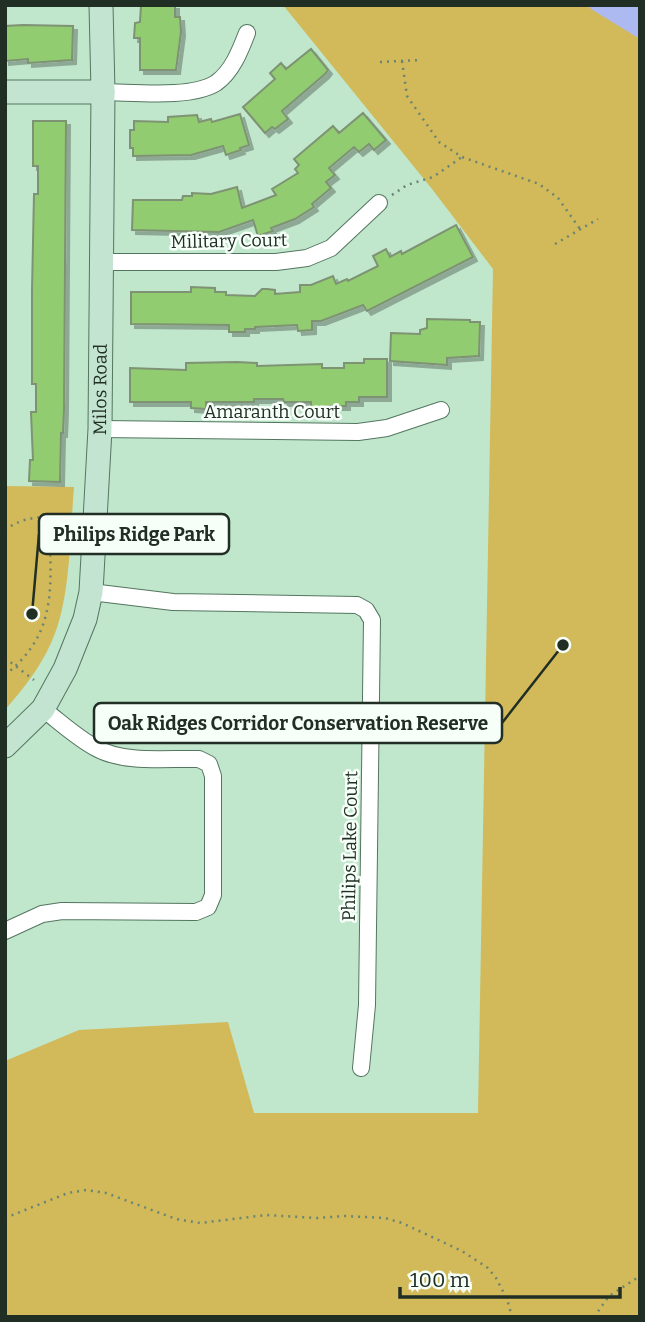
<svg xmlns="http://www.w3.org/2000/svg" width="645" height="1322" font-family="Bitter,serif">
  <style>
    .green { fill: #d2b95a }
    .water { fill: #adbaf2 }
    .building { fill: #92cc71; stroke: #7e9373; stroke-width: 2; filter: url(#shadow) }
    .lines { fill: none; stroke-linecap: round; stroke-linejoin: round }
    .street-casing { stroke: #53765f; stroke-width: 18 }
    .secondary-casing { stroke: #53765f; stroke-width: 25 }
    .path { stroke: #6b8573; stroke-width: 2.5; stroke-dasharray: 2 5; stroke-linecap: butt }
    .street { stroke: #fff; stroke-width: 16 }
    .secondary { stroke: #c4e4d2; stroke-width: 23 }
    .labels { text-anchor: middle; stroke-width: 5; stroke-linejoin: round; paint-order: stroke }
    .street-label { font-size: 18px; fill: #202e24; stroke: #f7fff9 }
    .leader { fill: none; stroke: #202e24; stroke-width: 2.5 }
    .callout-dot { fill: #202e24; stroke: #f7fff9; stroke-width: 2.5 }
    .callout { fill: #f7fff9; stroke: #202e24; stroke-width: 2.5 }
    .callout-label { font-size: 19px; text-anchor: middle; font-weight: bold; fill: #202e24 }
  </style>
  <defs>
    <filter id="shadow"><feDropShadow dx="4" dy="4" stdDeviation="0" flood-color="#0004"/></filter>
  </defs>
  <rect width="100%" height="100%" fill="#c0e6cc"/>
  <path class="green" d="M283 5H640V1317H5V1061L79 1030 228 1022 254 1113H478L493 269 432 189Z
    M5 486 74 487C70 533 71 601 51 643 40 668 23 689 5 710Z"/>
  <path class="water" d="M587 5H640V39L591 9Z"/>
  <path class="building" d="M141 5H175V17H180L181 32 176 70H140V38H134L135 23 140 22Z
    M23 25 73 26 72 60 28 63V59L5 61V26Z
    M311 49 328 70 325 74 282 111 288 119 275 129 272 127 265 133 243 107 275 79 270 73 281 63 286 69Z
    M363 113 386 140 374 150 369 144 359 152 354 147 329 168 335 175 326 182 331 188 312 204 314 207 295 219 271 228 273 231 258 236 253 220 219 232 132 230 133 200H182L183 196H192V193L211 194 237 187 242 208 276 195 272 189 298 173 295 169 299 165 294 159 333 126 339 133Z
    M240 114 249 145 240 148 241 150 226 155 223 146 191 155 133 156V148H130V130H134V121L168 122V117L197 115 199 122 211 119 212 122Z
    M33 121H66L64 409 63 433H61L60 482 29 481 30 460H33L31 412H36V384H32V291L34 194H38V166H33Z
    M456 225 473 257 367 311 363 305 321 321H312V330L298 331 297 325 255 327V329H245V332H229V325L131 324V292H191V287L215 288V292H226V295L255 296 262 289H267L275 290V294L300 292V285H311L333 276 336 284 347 279 348 281 378 266 373 256 386 249 390 257 401 251 402 254Z
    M427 319 470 320V322H480L479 356 447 358V365L390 361 391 333 420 334V330L427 328Z
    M364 359H387V397H359V402H346V406H327V409H311V402H284L283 399H254V402H206V409L191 408V402H130V368L186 370V363L237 362 257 363V366L322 364V368H344V363H364Z"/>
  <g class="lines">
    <g class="street-casing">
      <path id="street" d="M103 92C132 92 191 99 216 83 232 72 240 51 247 33
        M102 262H276L307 258 331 248 379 203
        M100 429 358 432 387 428 441 410
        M91 592 173 602 357 605 366 610 372 620 367 1005 361 1068
        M5 931 42 914 62 911 196 912 208 907 213 895V776L209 764 199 759C167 758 125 764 96 748 77 738 60 722 43 709"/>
    </g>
    <g class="secondary-casing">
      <g id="secondary">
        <path d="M5 92H103"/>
        <path id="s1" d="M5 746 43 709 65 669 85 619 91 592 100 429 103 92 101 5"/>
      </g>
    </g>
    <path class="path" d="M402 61 407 96 439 142 462 157 539 184 558 198 580 229
      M380 62 420 60
      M392 195 407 185 433 177 462 157
      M555 244 598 219
      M5 530C26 514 49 517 74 517
      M5 658 34 680
      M5 675C61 631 50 580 49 517
      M5 1218 68 1193 86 1190 106 1193 176 1219 200 1223 266 1215 317 1218 345 1216 385 1218 402 1223 462 1251 488 1268 496 1278 507 1299 512 1317
      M594 1317 609 1296 640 1276"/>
    <use href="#street" class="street"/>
    <use href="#secondary" class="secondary"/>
  </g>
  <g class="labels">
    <g class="street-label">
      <text transform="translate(229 241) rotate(-1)" y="6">Military Court</text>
      <text dy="6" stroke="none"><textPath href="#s1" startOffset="383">Milos Road</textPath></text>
      <text x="272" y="418">Amaranth Court</text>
      <text transform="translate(350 846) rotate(-89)" y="6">Philips Lake Court</text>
    </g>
  </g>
  <path class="leader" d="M32 614L39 534M563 645L502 723"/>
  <g class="callout-dot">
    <circle cx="32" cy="614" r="7"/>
    <circle cx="563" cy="645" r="7"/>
  </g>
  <g class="callout">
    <rect x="39" y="514" width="190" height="40" rx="7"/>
    <rect x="94" y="703" width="408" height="40" rx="7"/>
  </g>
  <g class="callout-label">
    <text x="134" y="541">Philips Ridge Park</text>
    <text x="298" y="730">Oak Ridges Corridor Conservation Reserve</text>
  </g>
  <rect width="645" height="1322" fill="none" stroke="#202e24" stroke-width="14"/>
  <path d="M400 1287v10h220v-10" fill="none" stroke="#202e24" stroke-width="3.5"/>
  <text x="410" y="1287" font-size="21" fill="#202e24" stroke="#f7fff9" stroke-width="5" paint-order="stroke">100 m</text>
</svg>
